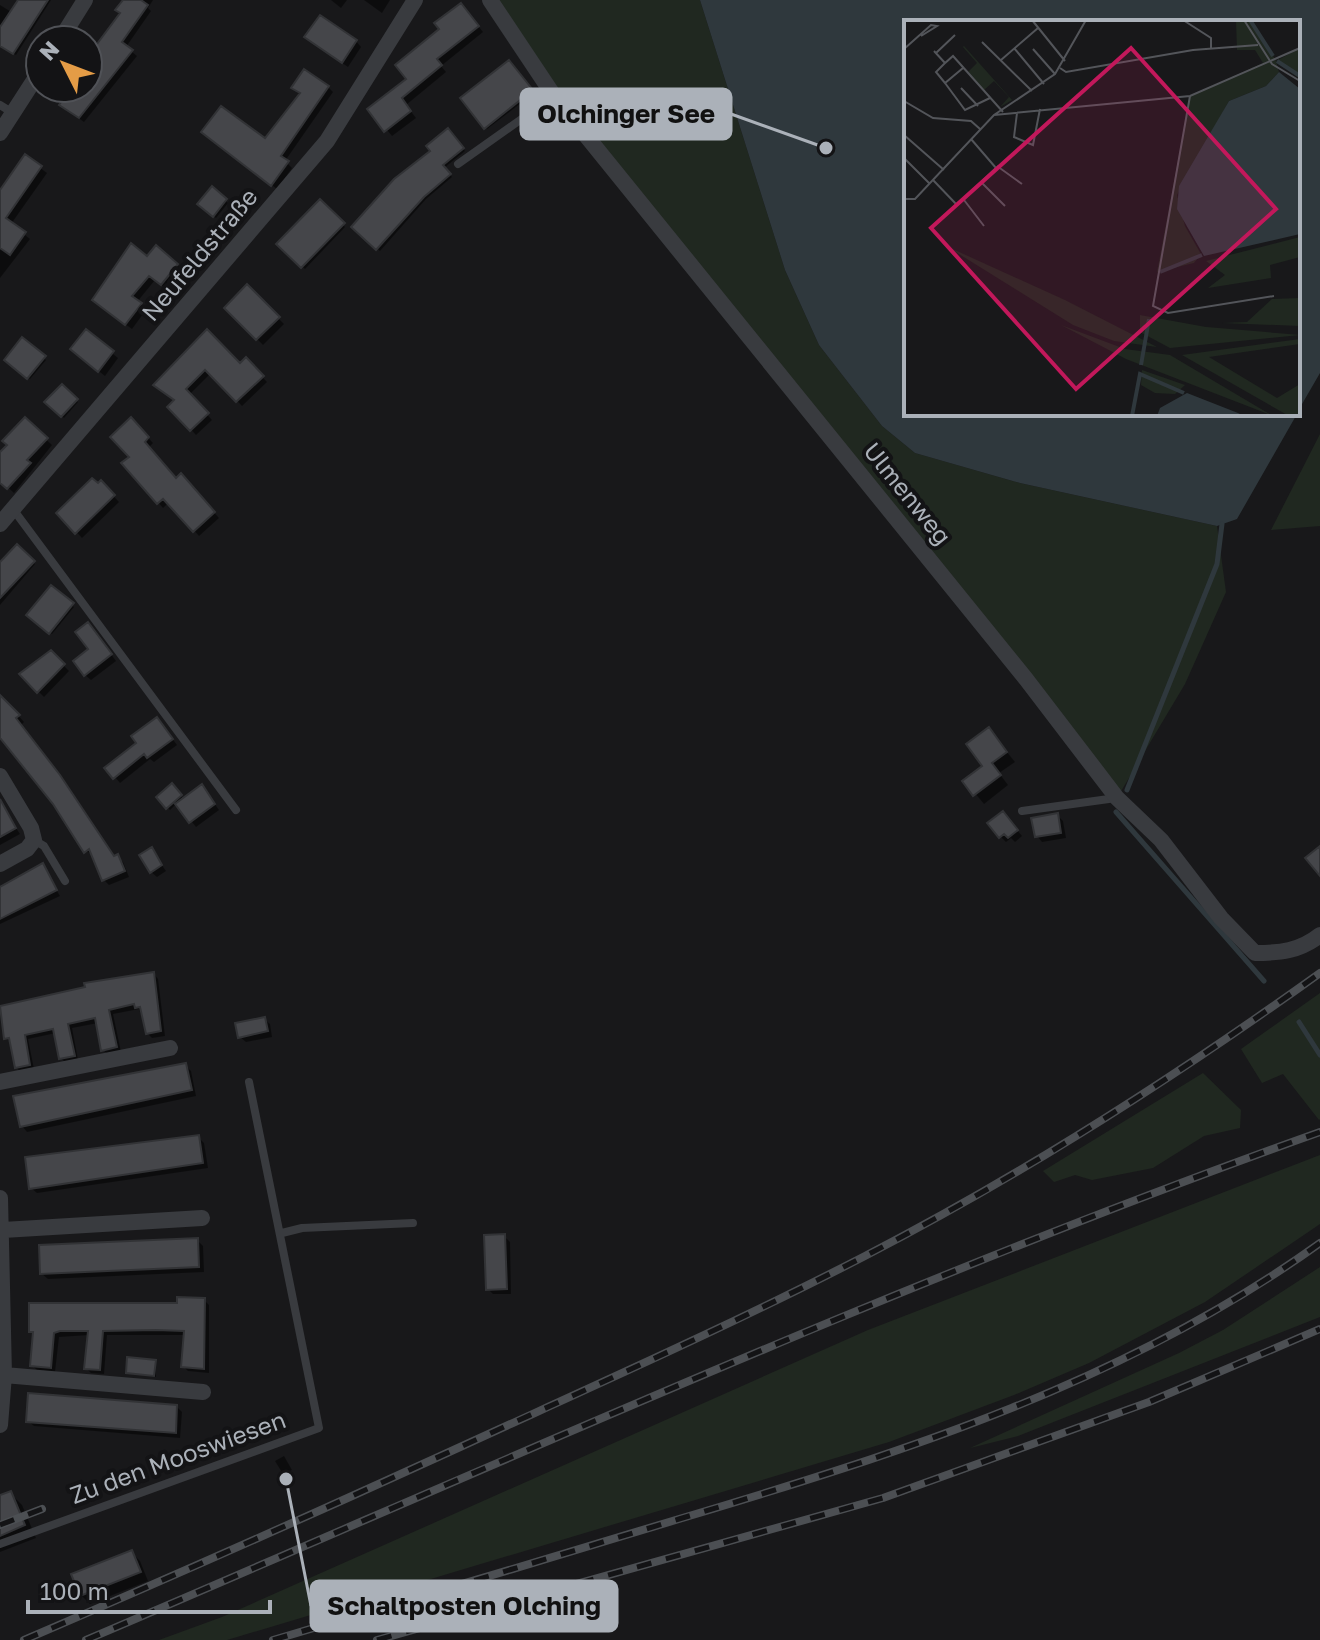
<svg xmlns="http://www.w3.org/2000/svg" width="1320" height="1640" font-family="'Golos Text',sans-serif">
  <style>
    .green { fill: #202820 }
    .water { fill: #2f383d }
    .shadow { fill: #0007 }
    .lines { fill: none; stroke-linecap: round; stroke-linejoin: round }
    .stream { stroke: #2f383d; stroke-width: 5 }
    .building { fill: #45464a; stroke: #323336; stroke-width: 2 }
    .service { stroke: #393b3f; stroke-width: 8 }
    .minor { stroke: #393b3f; stroke-width: 16 }
    .rail-casing { stroke: #4c4f53; stroke-width: 8 }
    .rail { stroke: #131315; stroke-width: 5; stroke-dasharray: 15; stroke-linecap: butt }
    .labels { text-anchor: middle; stroke-width: 8; stroke-linejoin: round; paint-order: stroke }
    .street-label { font-size: 24px; fill: #abb1b9; stroke: #131315 }
    .inset-river { fill: none; stroke: #2f383d; stroke-width: 4 }
    .inset-road { fill: none; stroke: #53555a; stroke-width: 2 }
    .view { fill: #c2185b; fill-opacity: 0.15; stroke: #c2185b; stroke-width: 4 }
    .inset-edge { fill: none; stroke: #abb1b9; stroke-width: 4 }
    .leader { fill: none; stroke: #abb1b9; stroke-width: 3 }
    .callout-dot { fill: #abb1b9; stroke: #131315; stroke-width: 3 }
    .callout { fill: #abb1b9; stroke: #abb1b9; stroke-width: 3 }
    .callout-label { font-size: 26px; text-anchor: middle; font-weight: bold; fill: #111 }
  </style>
  <rect width="100%" height="100%" fill="#18181a"/>
  <path class="green" d="M490 0H700L785 270 819 345 882 426 915 453 1020 483 1217 526 1226 592 1185 684 1117 798 666 234Z
    M1320 434V526L1271 530Z
    M1320 993V1119L1319 1120 1283 1074 1262 1083 1241 1049Z
    M1203 1073 1241 1110 1240 1128 1204 1136 1153 1168 1092 1180 1075 1175 1054 1182 1043 1171Z
    M1320 1155V1224L1205 1302 1089 1363 1014 1395 889 1442 227 1640H159L222 1617 868 1330Z
    M1320 1267V1317L1018 1436 970 1448 1179 1353 1223 1330Z"/>
  <path class="water" d="M700 0H1320V373L1298 411V22H906V414H1297L1237 519 1217 526 1020 483 915 453 882 426 819 345 785 270Z"/>
  <path class="shadow" d="M21 0H51L16 55 0 45V5L13 13Z
    M125 0H153L148 8 151 11 126 47 137 56 84 122 66 109 74 88H88V60L122 14Z
    M331 0H347L341 8Z
    M364 0H390L382 13Z
    M466 11 483 32 441 66 446 72 406 105 416 118 392 136 370 109 409 79Z
    M356 41 361 47 348 67 312 42Z
    M509 62 534 93 487 129 463 98Z
    M294 87H328L333 92 285 161 292 168 277 189 209 137 265 141 301 94Z
    M448 130 465 151 444 168 452 177 426 199 380 251 354 227 433 152Z
    M25 157 47 173 11 224 30 239 0 278V193Z
    M212 189 228 203 216 218 200 204Z
    M320 202 345 227 305 269 279 244Z
    M147 258 177 265 183 271 167 289 155 280 137 302 146 310 132 329 100 306Z
    M247 287 284 324 263 345 227 308Z
    M86 332 118 358 105 376 78 355Z
    M207 332 240 365 246 360 267 382 242 406 211 373 189 395 212 420 196 435 170 407 176 401Z
    M22 340 46 360 30 379 6 359Z
    M62 387 78 402 64 418 47 402Z
    M25 420 52 445 14 493 0 480V455Z
    M131 420 153 443 148 448 177 480 181 476 219 518 199 536 169 502 163 508 124 463 131 457Z
    M101 483 119 502 82 538 59 513Z
    M17 547 35 564 0 605V565Z
    M51 587 74 607 52 634 28 615Z
    M94 631 116 661 91 680 85 675Z
    M51 653 69 671 44 697 22 675Z
    M0 695 24 722 21 725 66 783 115 857 123 862 129 877 109 885 103 879 94 855 86 851 54 803 0 732Z
    M162 725 177 745 154 762 150 759 120 783 115 777Z
    M989 730 1015 762 999 773 1008 785 984 804 965 781 985 766Z
    M172 786 184 800 207 793 219 810 196 827 177 803 170 810 158 797Z
    M0 804 20 834 0 845Z
    M1057 815 1063 821 1066 838 1042 842 1037 836Z
    M1008 819 1022 836 1015 842 1011 838 1006 842 1001 837Z
    M151 850 166 871 157 877 151 872Z
    M42 866 60 896 0 924V889Z
    M154 974 158 979 165 1036 152 1038 148 1034 139 1009 113 1014 121 1052 108 1054 103 1050 98 1023 72 1028 78 1060 66 1063 61 1058 56 1033 28 1039 34 1069 21 1072 16 1067 0 1008Z
    M264 1019 270 1024 272 1037 246 1042 240 1037Z
    M185 1065 191 1071 196 1096 27 1132 22 1126Z
    M198 1137 204 1143 208 1168 37 1193 31 1188Z
    M504 1236 510 1242 511 1294H493L488 1289Z
    M197 1240 203 1246 204 1272 48 1279 42 1274Z
    M204 1300 209 1305V1373L188 1371 183 1366 186 1335H107L104 1374 91 1373 86 1368 89 1335 59 1337 55 1372 37 1370 32 1365 35 1335 31 1331Z
    M155 1362 156 1377 128 1373Z
    M176 1406 182 1412 180 1438 34 1426 28 1421Z
    M284 1456 292 1470 283 1474 275 1461Z
    M10 1493 22 1505 36 1538 0 1552V1497Z
    M131 1552 140 1561 148 1581 90 1604 81 1595Z"/>
  <g class="lines">
    <path class="stream" d="M1127 790 1217 564 1222 524
      M1116 812 1264 981
      M1299 1022 1320 1055"/>
  </g>
  <path class="building" d="M18 0H48L13 54 0 46V27Z
    M123 0H141L148 5 122 42 133 50 79 118 59 105 71 88H88V56L120 13 115 10Z
    M461 3 479 26 437 59 442 65 402 98 411 111 384 132 367 109 406 79 395 65 439 29 434 23Z
    M320 15 357 40 342 63 304 37Z
    M509 60 533 90 484 129 460 98Z
    M304 69 329 86 281 156 289 161 271 186 201 132 221 106 265 138 300 93 291 88Z
    M448 128 464 148 443 165 451 174 424 197 376 250 351 227 394 179 430 151 426 146Z
    M25 154 42 166 6 218 26 232 10 255 0 248V190Z
    M212 186 227 199 213 217 197 204Z
    M320 199 345 223 301 268 276 244Z
    M131 243 147 256 156 245 178 264 161 285 149 276 132 296 142 303 125 325 92 300Z
    M247 284 280 317 256 340 224 308Z
    M86 329 114 351 98 372 70 349Z
    M207 329 240 363 246 357 264 376 236 402 205 370 186 389 209 413 190 431 167 407 174 400 153 385Z
    M22 337 46 356 27 379 4 360Z
    M62 384 78 399 61 417 44 402Z
    M25 417 48 438 27 460 31 463 7 489 0 483V452L7 445 2 441Z
    M131 417 149 437 145 442 176 478 181 473 215 512 193 532 163 499 157 504 121 463 129 457 110 437Z
    M92 478 98 483 101 480 115 495 75 534 56 513Z
    M17 544 35 561 0 598V562Z
    M51 585 74 603 49 634 26 615Z
    M88 622 112 654 84 676 73 661 88 649 75 632Z
    M51 650 65 664 37 693 19 674Z
    M0 695 20 715 16 718 60 775 114 856 118 854 125 871 102 881 89 849 84 853 53 804 0 738Z
    M157 717 173 739 147 758 144 754 113 779 104 768 136 743 131 736Z
    M989 727 1007 752 992 763 1001 775 973 796 962 781 982 766 966 744Z
    M172 783 182 795 166 809 156 797Z
    M202 784 215 804 189 823 175 804Z
    M0 799 16 828 0 837Z
    M1003 811 1018 830 1008 838 1004 834 999 838 987 823Z
    M1058 813 1061 833 1035 837 1031 818Z
    M1320 846V876L1305 858Z
    M152 847 162 865 150 873 139 855Z
    M43 863 57 890 0 919V887Z
    M154 972 161 1031 146 1034 140 1007 135 1008 134 1004 109 1010 117 1047 101 1051 95 1018 68 1024 75 1056 59 1059 53 1029 25 1035 30 1065 15 1068 9 1038 4 1039 0 1006 85 987 84 983Z
    M265 1017 268 1031 238 1038 235 1023Z
    M186 1063 192 1090 20 1127 13 1096Z
    M199 1135 203 1163 29 1189 25 1157Z
    M505 1234 507 1289 486 1290 484 1235Z
    M198 1238 199 1267 40 1274 39 1245Z
    M177 1297 205 1298 204 1369 181 1367 184 1331 156 1330 103 1331 100 1370 84 1369 88 1331H60L54 1333 51 1368 30 1366 33 1332H29V1303H177Z
    M127 1357 156 1360 154 1376 126 1373Z
    M28 1393 177 1405 176 1433 26 1422Z
    M11 1491 25 1525 0 1536V1495Z
    M132 1550 141 1572 80 1596 71 1574Z"/>
  <g class="lines">
    <path class="service" d="M0 105 13 113
      M458 164 554 96
      M13 509 236 810
      M1022 811 1116 798
      M34 840 44 846 65 881
      M282 1233 302 1228 413 1223
      M0 1544 319 1428 249 1082"/>
    <path class="minor" d="M490 0 554 96 1026 679 1117 798 1161 840 1221 918 1255 953C1280 953 1300 951 1320 935
      M60 40 85 0
      M0 133 40 71
      M0 524 327 141 415 0
      M0 776 31 828 34 840 27 849 0 864
      M0 1082 170 1048
      M0 1198 4 1375 0 1425
      M3 1230 202 1218
      M4 1375 203 1392"/>
    <g class="rail-casing">
      <path id="rail" d="M0 1525 42 1509
        M24 1640C181 1573 338 1503 493 1432 618 1375 743 1319 865 1256 1024 1174 1175 1077 1320 973
        M86 1640C495 1466 901 1281 1320 1132
        M273 1640C408 1600 544 1560 679 1519 904 1452 1127 1382 1320 1243
        M377 1640 883 1498 1149 1402 1320 1329"/>
    </g>
    <use href="#rail" class="rail"/>
  </g>
  <g class="labels">
    <g class="street-label">
      <text transform="translate(200 255) rotate(-50)" y="8">Neufeldstraße</text>
      <text transform="translate(907 494) rotate(51)" y="8">Ulmenweg</text>
      <text transform="translate(178 1458) rotate(-20)" y="8">Zu den Mooswiesen</text>
    </g>
  </g>
  <g transform="translate(904 20)">
    <rect width="396" height="396" fill="#18181a"/>
    <path d="M332 0H348L372 41 396 28V59L372 41 375 52 362 66 325 81 273 175 281 206 297 234 290 243 253 252 286 76 359 43 351 30H333ZM59 27 60 26 108 80 96 87 105 77 90 61 80 70 64 52 73 43ZM396 217V237L366 245 367 258 304 268 321 255 302 241ZM42 226 161 280 253 327 210 321 169 305ZM396 278V306L318 303 343 302 368 279ZM236 295 302 307 396 315 266 328 236 312ZM157 305 221 329 266 335 369 396 222 339ZM396 319V324L305 337 373 378 396 364V396H385L278 335ZM238 350 281 365 271 374 251 373 237 365Z" fill="#202820"/>
    <path d="M375 52 396 69V214L300 236 273 189 275 166 325 81 362 66ZM283 373 334 393 340 396H253L256 388Z" fill="#2f383d"/>
    <path class="inset-river" d="M346 0 369 36M373 41 396 56M256 252 298 235M237 345 245 299M228 396 236 354 280 373"/>
    <path class="inset-road" d="M128 0 161 41M279 0 307 18V28M340 0 368 44 396 61M78 22 128 71M110 28 140 64M0 29 27 5 33 6 17 16M129 29 151 54M30 31 41 43 49 36 99 92M32 33 51 15M97 40 134 8M41 43 32 52 41 63 59 48M156 48 162 52 289 30 354 25M41 63 61 90 86 78M57 68 74 86M286 76 249 286 264 293 370 276M0 81 29 98 67 101 76 109M113 93 110 117 129 125 136 89M90 95 286 76 396 28M0 115 40 150M0 138 26 164M93 146 118 164M29 160 53 185 92 148 67 119M78 163 101 186M0 179H11L90 95 151 54 182 0M60 180 80 206"/>
    <path class="view" d="M227 28 372 189 172 369 27 208Z"/>
    <rect width="396" height="396" class="inset-edge"/>
  </g>
  <path class="leader" d="M826 148L731 114M286 1479L311 1606"/>
  <g class="callout-dot">
    <circle cx="826" cy="148" r="8"/>
    <circle cx="286" cy="1479" r="8"/>
  </g>
  <g class="callout">
    <rect x="521" y="89" width="210" height="50" rx="8"/>
    <rect x="311" y="1581" width="306" height="50" rx="8"/>
  </g>
  <g class="callout-label">
    <text x="626" y="123">Olchinger See</text>
    <text x="464" y="1615">Schaltposten Olching</text>
  </g>
  <g transform="translate(64 64) rotate(312)"><circle r="38" fill="#131315" stroke="#505257" stroke-width="2"/>
  <path d="M0-6L14 30L0 20L-14 30Z" fill="#e49c46"/>
  <text y="-12" font-size="22" font-weight="bold" text-anchor="middle" fill="#abb1b9">N</text>
  </g>
  <path d="M28 1600v12h242v-12" fill="none" stroke="#abb1b9" stroke-width="4"/>
  <text x="40" y="1600" font-size="24" fill="#abb1b9" stroke="#131315" stroke-width="6" paint-order="stroke">100 m</text>
</svg>
